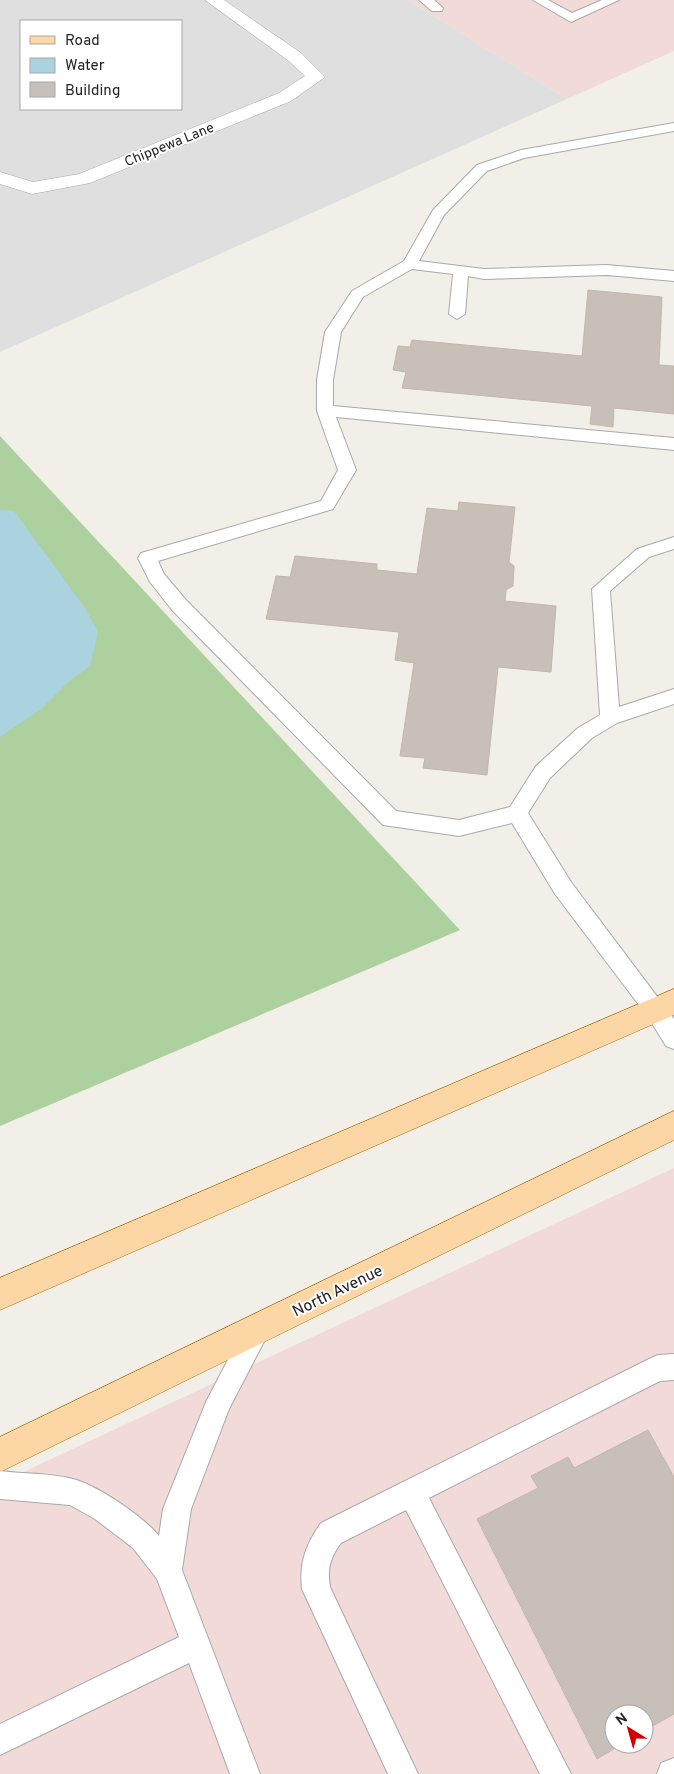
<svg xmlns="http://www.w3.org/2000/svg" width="674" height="1774" font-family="Overpass,sans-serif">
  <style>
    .residential { fill: #e0dfdf; fill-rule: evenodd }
    .commercial { fill: #f2dad9; fill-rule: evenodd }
    .forest { fill: #add19e }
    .water { fill: #aad3df }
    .building { fill: #c7bfb8; stroke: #c4b6ab }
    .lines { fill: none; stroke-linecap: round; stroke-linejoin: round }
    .lane-casing { stroke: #a9a9a9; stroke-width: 2 }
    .street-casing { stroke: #a9a9a9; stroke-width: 1 }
    .primary-casing { stroke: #a06b00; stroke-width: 1 }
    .lane { fill: #fff; fill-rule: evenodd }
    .street { fill: #fff; fill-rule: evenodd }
    .primary { fill: #fcd6a4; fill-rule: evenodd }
    .labels { text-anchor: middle; stroke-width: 4; stroke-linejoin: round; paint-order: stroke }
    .far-street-label { font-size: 14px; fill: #222; stroke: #fff }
    .street-label { font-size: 16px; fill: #222; stroke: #fff }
  </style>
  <rect width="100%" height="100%" fill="#f2efe9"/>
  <path class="residential" d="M0 0H408L567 99 0 352ZM21 21H181V109H21Z"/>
  <path class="commercial" d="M408 0H674V51L567 99Z
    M674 1168V1774H0V1483ZM614 1714H644V1744H614Z"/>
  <path class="forest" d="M0 436 460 930 0 1126Z"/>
  <path class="water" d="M0 510 14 511 85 608 98 632 90 666 66 684 41 709 0 737Z"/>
  <path class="building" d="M588 290 662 297 659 365 674 366V414L614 408 613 427 590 424 592 406 402 388 406 372 393 370 398 346 410 347 412 340 582 356Z
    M459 502 515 507 509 562 514 566 513 586 506 590 505 601 556 606 551 672 498 667 487 775 423 768 425 758 400 756 414 663 395 660 399 632 266 619 276 576 290 577 295 556 377 564V570L417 574 427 508 458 511Z
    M648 1430 674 1477V1714L644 1731V1714H614V1744H622L597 1759 477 1519 538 1488 531 1476 568 1457 574 1468Z"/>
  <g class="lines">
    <g class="lane-casing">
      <path id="lane" d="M419 0H434L443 8 442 11H432Z
        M533 0H548L572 13 602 0H619L571 22Z
        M674 123V131L524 158 487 171 444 215 419 261 484 269 607 265 674 271V281L607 275 484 279 468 276 465 314 457 319 449 314 453 274 412 269 363 297 341 332 333 380V406L674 438V450L336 417 356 470 333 509 158 561 164 574 186 600 396 811 459 820 510 807 536 766 578 728 600 715 592 589 637 549 674 537V549L649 557 610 591 619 707 674 689V704L617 723 592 738 550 778 528 813 571 882 674 1019V1049L666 1046 648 1017 555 894 512 823 459 836 383 825 172 610 150 582 138 558 141 553 321 501 338 470 317 411V380L325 332 352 291 404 261 433 210 477 165 521 150Z
        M257 1317 266 1321 270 1330 229 1409 191 1509 182 1570 260 1774H230L189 1663 0 1755V1724L179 1637 157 1579 133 1548 95 1519 70 1505 0 1499V1471C23 1474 51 1473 73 1479 97 1485 144 1517 159 1536L163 1509 206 1402 248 1321Z
        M674 1354V1380L660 1381 429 1498 571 1774H540L406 1510 341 1543C330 1558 327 1568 330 1587L418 1774H388L302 1589C299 1563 306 1544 321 1523L649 1359 658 1355Z
        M674 1758V1774H657L661 1763Z"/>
    </g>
    <g class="street-casing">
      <path id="street" d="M205 0H224L301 53 325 77 291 101 90 183 32 194 0 184V172L33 182 79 174 279 93 305 76 289 61Z"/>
    </g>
    <g class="primary-casing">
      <path id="primary" d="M674 989V1015L0 1310V1278Z
        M674 1111V1140L0 1472V1437Z"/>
    </g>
    <use href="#lane" class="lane"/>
    <use href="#street" class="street"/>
    <use href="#primary" class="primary"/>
  </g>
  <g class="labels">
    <g class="far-street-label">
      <text transform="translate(169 144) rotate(-22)" y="5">Chippewa Lane</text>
    </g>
    <g class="street-label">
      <text transform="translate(337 1290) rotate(-26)" y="6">North Avenue</text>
    </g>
  </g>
  <rect x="20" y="20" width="162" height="90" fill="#ffffff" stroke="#a7a7a7"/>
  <rect x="30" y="36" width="25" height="8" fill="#fcd6a4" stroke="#a7a7a7"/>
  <text x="65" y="45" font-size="15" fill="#222222">Road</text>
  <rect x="30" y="58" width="25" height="15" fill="#aad3df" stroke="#a7a7a7"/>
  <text x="65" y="70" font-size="15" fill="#222222">Water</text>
  <rect x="30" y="82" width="25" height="15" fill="#c7bfb8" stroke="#a7a7a7"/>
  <text x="65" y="95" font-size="15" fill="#222222">Building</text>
  <g transform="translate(629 1729) rotate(323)"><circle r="24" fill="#ffffff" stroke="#a7a7a7"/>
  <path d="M0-4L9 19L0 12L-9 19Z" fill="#d40000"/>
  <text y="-8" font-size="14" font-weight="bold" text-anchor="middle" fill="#222222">N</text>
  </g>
</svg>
